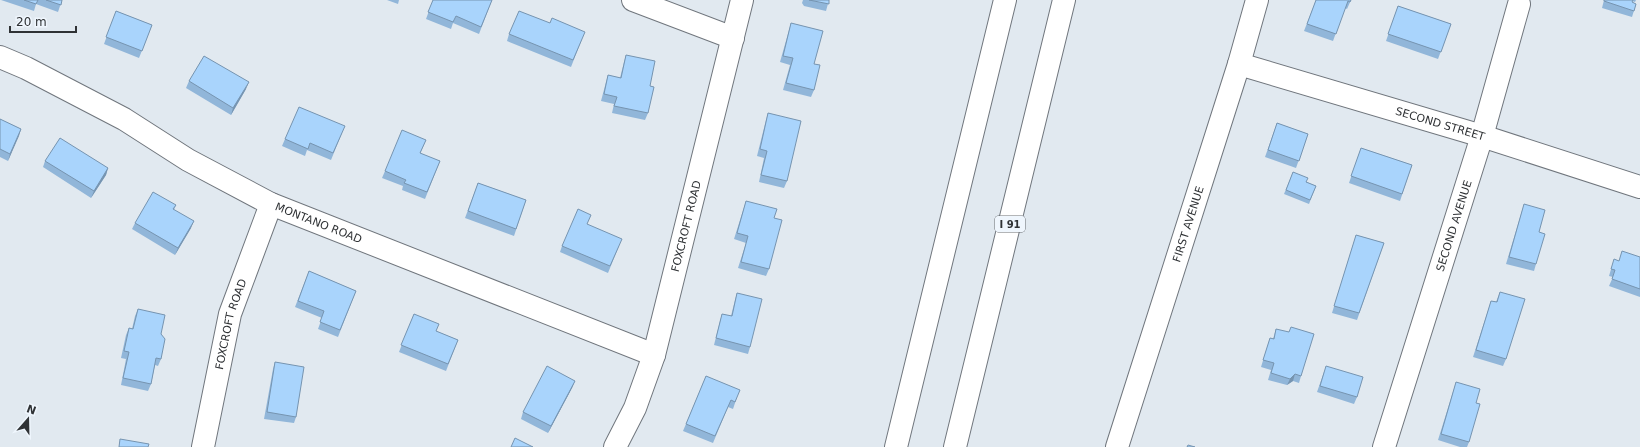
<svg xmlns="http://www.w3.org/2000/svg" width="1640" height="447" font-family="'DejaVu Sans',sans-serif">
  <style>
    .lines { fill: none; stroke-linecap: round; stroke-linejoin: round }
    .minor-casing { stroke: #70767d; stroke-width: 24 }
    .motorway-casing { stroke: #70767d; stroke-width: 24 }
    .minor { stroke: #fff; stroke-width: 22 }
    .motorway { stroke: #fff; stroke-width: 22 }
    .wall { fill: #91b6d9 }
    .shaded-wall { fill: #7694b0 }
    .building { fill: #a9d4fc; stroke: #7694b0 }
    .labels { text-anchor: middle; stroke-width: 3.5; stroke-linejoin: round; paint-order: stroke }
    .shield { fill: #eff6fd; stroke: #696d71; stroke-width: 1 }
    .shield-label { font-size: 10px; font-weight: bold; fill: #2f3235 }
    .street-label { font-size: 11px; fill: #2f3235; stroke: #eff6fd }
  </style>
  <rect width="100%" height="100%" fill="#e1e9f0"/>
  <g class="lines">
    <g class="minor-casing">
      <g id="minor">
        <path d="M633 0 733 38"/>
        <path id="s1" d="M0 57 26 68 124 119 188 160 271 204 654 355"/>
        <path id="s2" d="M1239 64 1482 136 1640 187"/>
        <path id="s3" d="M203 447 230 314 271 204"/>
        <path id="s4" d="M615 447 635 408 654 355 742 0"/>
        <path id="s5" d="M1117 447 1239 64 1257 0"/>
        <path id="s6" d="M1384 447 1482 136 1519 4"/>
      </g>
    </g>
    <g class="motorway-casing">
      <path id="motorway" d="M896 447 1005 0
        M955 447 1064 0"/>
    </g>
    <use href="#minor" class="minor"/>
    <use href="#motorway" class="motorway"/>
  </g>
  <path class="wall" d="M1 0H62L58 12 36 4 34 11Z
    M387 0H399L398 4Z
    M433 0H492L479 34 453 23 451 29 426 19Z
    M803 0H829L826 11 804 6 802 3Z
    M1316 0H1351L1347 9 1345 8 1333 41 1304 31Z
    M1603 0H1636L1635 2 1632 1V2L1636 4 1632 17 1602 8 1604 0Z
    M1398 6 1451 24 1438 59 1386 41Z
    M116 11 152 25 139 58 104 44Z
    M550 23 582 39 571 67 507 41 509 34Z
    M791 23 814 64V90L811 97 783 90 790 65 780 62 789 30Z
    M626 55 650 86 648 113 645 120 612 113 614 104 601 101 606 82 608 75 620 78 624 62Z
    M189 81 246 89 231 115 186 88Z
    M768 113 787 181 784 188 759 182 764 158 757 156 766 120Z
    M0 119 21 129 8 161 0 157Z
    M1277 123 1308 134 1296 168 1265 157Z
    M342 133 331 160 307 150 305 156 282 146 285 139Z
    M426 140 420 154 440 161 425 199 402 190 403 186 382 178 385 171Z
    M1361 148 1412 165 1400 201 1349 183Z
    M45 161 108 168 106 175 91 198 43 167Z
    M1293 172 1307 182 1316 186 1309 204 1284 194Z
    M478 183 526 200 514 236 465 218Z
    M746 201 774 218 769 269 766 276 738 268 746 243 734 239Z
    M1524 204 1539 232 1536 264 1534 271 1506 264Z
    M176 205 174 210 191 228 175 255 132 229 135 223Z
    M588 225 619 246 608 273 560 252 562 246Z
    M1356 235 1384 243 1357 320 1332 313Z
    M1640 257V297L1609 286 1613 277 1609 276 1612 266 1619 261Z
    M309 271 356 291 338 337 318 329 322 318 295 307Z
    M1500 292 1506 359 1503 366 1473 357 1491 301 1496 302Z
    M737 293 750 347 748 354 714 345 720 321 722 314 731 316 735 300Z
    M138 309 161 334V359L158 366 155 365 151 384 148 391 121 385 126 359 121 358 126 335 129 328 132 329 135 316Z
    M414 314 436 331 458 340 446 371 399 352Z
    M1276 329 1301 376 1299 383 1293 381 1287 385 1268 380 1271 370 1261 367 1270 338 1273 339Z
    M275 362 296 417 294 423 264 419 273 369Z
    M1324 372 1357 397 1354 404 1317 392Z
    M706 376 737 397 733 409 728 407 713 443 683 431Z
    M575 381 572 388 548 433 521 419 523 412Z
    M1456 382 1476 403 1469 442 1467 447H1460L1438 440Z"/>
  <path class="shaded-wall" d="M249 82 246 89 231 115 233 108Z
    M21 129 19 136 8 161 10 154Z
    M108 168 106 175 91 198 94 191Z
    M194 221 191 228 175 255 178 248Z
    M1295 374 1293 381 1287 385 1290 379Z
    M575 381 572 388 548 433 551 426Z"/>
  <path class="building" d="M24 0H38L36 4Z
    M46 0H62L61 5Z
    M433 0H492L481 27 456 16 453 22 428 12Z
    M809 0H829V4Z
    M1316 0H1351L1350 2 1348 1 1336 34 1307 24Z
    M1604 0H1633L1632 2 1636 4 1634 11 1604 1Z
    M1398 6 1451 24 1441 52 1388 34Z
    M116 11 152 25 142 51 106 37Z
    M519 11 550 23 552 18 585 32 573 60 509 34Z
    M791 23 823 31 814 64 820 65 814 90 786 83 793 58 783 56Z
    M626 55 655 61 650 86 654 87 648 113 614 106 617 97 604 94 608 75 621 78Z
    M204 56 249 82 233 108 189 81Z
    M299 107 345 126 333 153 310 143 308 149 285 139Z
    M768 113 801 121 787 181 761 175 767 151 760 149Z
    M0 119 21 129 10 154 0 149Z
    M1277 123 1308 134 1299 161 1268 150Z
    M402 130 426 140 420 153 440 161 427 192 404 183 406 180 385 171Z
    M60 138 108 168 94 191 45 161Z
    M1361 148 1412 165 1402 194 1351 176Z
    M1293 172 1308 178 1306 182 1316 186 1310 200 1286 190Z
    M478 183 526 200 516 229 468 211Z
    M153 192 176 205 173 209 194 221 178 248 135 223Z
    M746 201 777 209 774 218 782 220 769 269 741 262 748 236 737 233Z
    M1524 204 1545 210 1539 232 1545 234 1536 264 1509 257Z
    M578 209 591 215 587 224 622 239 610 266 562 246Z
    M1356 235 1384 243 1359 313 1334 306Z
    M1622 251 1640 257V289L1612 279 1615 270 1611 269 1614 259 1619 261Z
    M309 271 356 291 340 330 320 322 324 311 298 301Z
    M1500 292 1525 299 1506 359 1476 350 1491 301 1497 302Z
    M737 293 762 299 750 347 716 338 722 314 732 316Z
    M138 309 165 315 161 334 165 339 161 359 156 358 151 384 123 378 129 352 124 351 129 328 133 329Z
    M414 314 439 324 436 331 458 340 448 364 401 345Z
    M1291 327 1314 334 1301 376 1295 374 1290 379 1271 373 1274 363 1263 360 1270 338 1274 339 1276 329 1289 332Z
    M275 362 304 367 296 417 267 412Z
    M547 366 575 381 551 426 523 412Z
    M1326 366 1363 377 1357 397 1320 386Z
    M706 376 740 390 735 402 731 400 715 436 686 424Z
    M1456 382 1480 389 1476 403 1480 404 1469 442 1441 434Z
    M515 438 533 447H511Z
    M120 439 149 444 148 447H119Z
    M1188 445 1195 447H1187Z"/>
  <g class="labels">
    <rect class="shield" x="995" y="216" width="30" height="16" rx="3"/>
    <g class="shield-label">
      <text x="1010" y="228">I 91</text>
    </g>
    <g class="street-label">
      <text dy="4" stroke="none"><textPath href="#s2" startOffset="210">SECOND STREET</textPath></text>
      <text dy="4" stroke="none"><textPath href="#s1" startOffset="360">MONTANO ROAD</textPath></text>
      <text dy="4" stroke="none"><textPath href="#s5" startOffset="234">FIRST AVENUE</textPath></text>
      <text dy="4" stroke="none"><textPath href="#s4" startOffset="233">FOXCROFT ROAD</textPath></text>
      <text dy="4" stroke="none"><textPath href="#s6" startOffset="232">SECOND AVENUE</textPath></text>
      <text dy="4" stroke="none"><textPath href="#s3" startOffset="126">FOXCROFT ROAD</textPath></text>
    </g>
  </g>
  <g transform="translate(28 419) rotate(20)" stroke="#eff6fd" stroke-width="3" paint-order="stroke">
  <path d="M0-3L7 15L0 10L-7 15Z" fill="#2f3235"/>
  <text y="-6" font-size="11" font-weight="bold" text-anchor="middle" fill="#2f3235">N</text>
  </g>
  <path d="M10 26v6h66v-6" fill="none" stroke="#2f3235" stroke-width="2"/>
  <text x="16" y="26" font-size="12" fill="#2f3235" stroke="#eff6fd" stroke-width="3" paint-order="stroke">20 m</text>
</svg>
